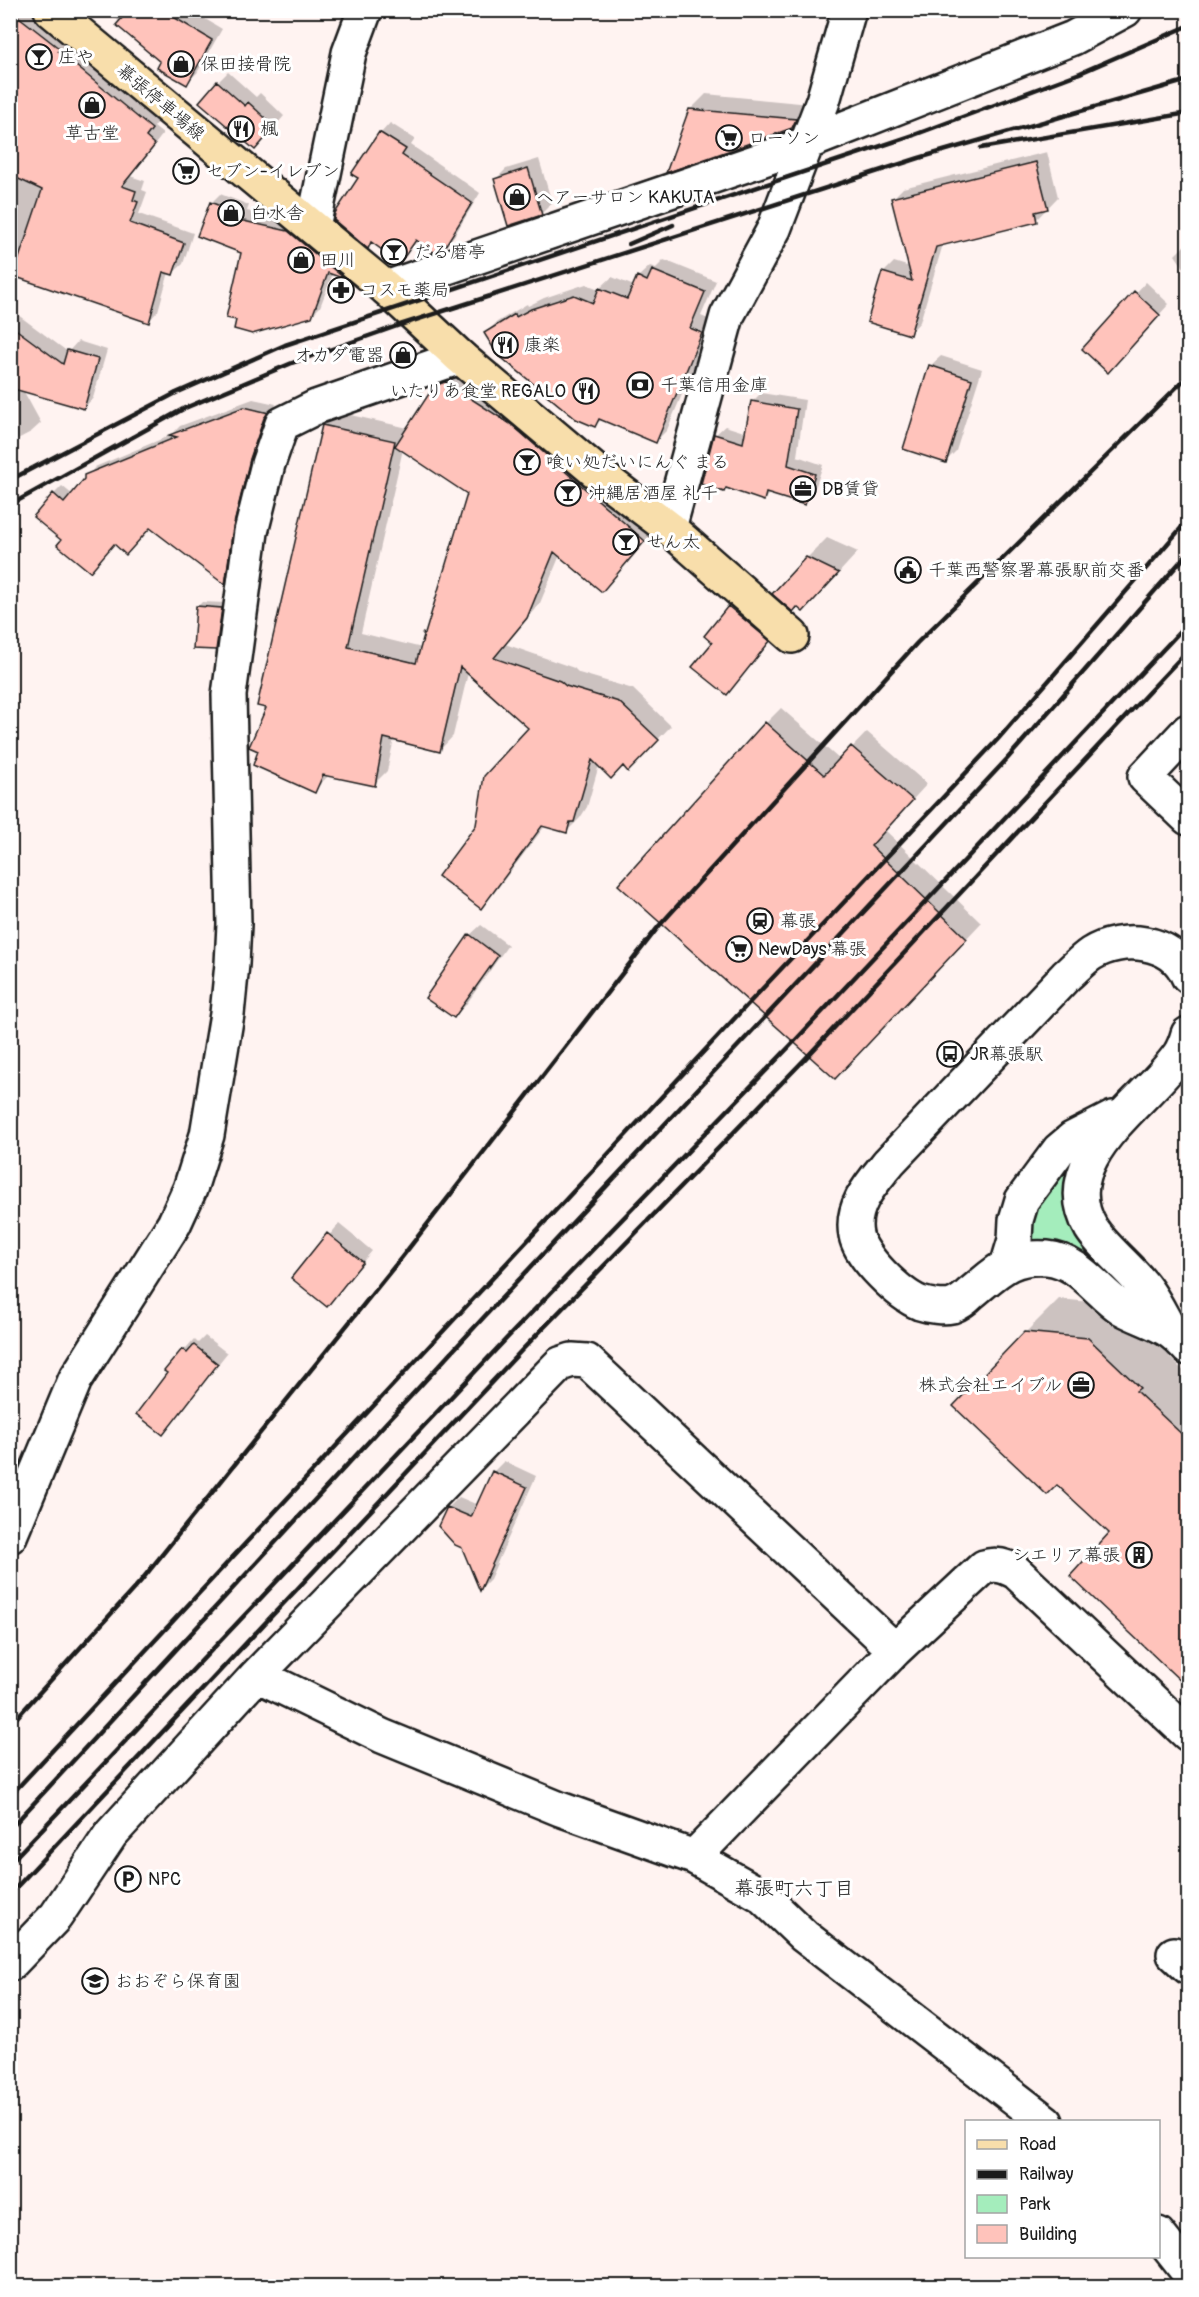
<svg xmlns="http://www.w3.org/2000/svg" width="1199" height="2297" font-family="Pangolin,'Klee One',sans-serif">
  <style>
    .green { fill: #a4edbc; stroke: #60846c; stroke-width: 1.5 }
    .shadow { fill: #0003; fill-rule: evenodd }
    .building { fill: #ffc3bb; stroke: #1c1c1c; stroke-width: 1.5 }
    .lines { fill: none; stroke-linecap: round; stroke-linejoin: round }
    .minor-casing { stroke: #1c1c1c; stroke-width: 38 }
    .major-casing { stroke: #1c1c1c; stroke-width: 38 }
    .minor { stroke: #fff; stroke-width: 33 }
    .major { stroke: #f8deab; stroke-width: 33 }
    .rail { stroke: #1c1c1c; stroke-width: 4.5 }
    .labels { text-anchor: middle; stroke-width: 6; stroke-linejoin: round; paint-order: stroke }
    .poi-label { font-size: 18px; fill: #1c1c1c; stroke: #fff; text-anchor: start }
    .street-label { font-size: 18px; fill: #1c1c1c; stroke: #fff }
    .neighbourhood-label { font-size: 20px; fill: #1c1c1c; stroke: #fff }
  </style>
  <rect width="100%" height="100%" fill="#fff3f1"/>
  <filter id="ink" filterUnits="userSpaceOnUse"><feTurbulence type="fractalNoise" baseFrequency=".0167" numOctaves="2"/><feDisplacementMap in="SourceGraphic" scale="12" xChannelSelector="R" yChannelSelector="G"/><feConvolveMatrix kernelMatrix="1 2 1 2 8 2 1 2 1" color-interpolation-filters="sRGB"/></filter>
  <g filter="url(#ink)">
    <path class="green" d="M1066 1166 1075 1167 1139 1304 1034 1251 1029 1239 1036 1201Z"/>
    <path class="shadow" d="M10 10H33L160 119 154 127 163 134 130 176 145 181 142 190 147 192 139 214 193 233 183 264 173 273 169 272 158 311 149 321 10 274Z
      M107 10H190L222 29 197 73 186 83Z
      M228 72 256 97 260 93 284 116 265 138 218 82Z
      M706 94 810 104 808 111 792 127 690 110Z
      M390 123 415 139 411 145 480 193 454 236 444 247 418 240 400 261 373 242 368 247 360 178 353 173 381 133Z
      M1047 152 1058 197 1036 220 943 244 920 322 910 333 884 272 894 262 910 267 893 198 903 188Z
      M539 159 552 203 541 214 496 179 506 169Z
      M220 194 249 205 247 211 297 223 353 269 345 277 333 273 320 307 311 316 242 252 199 235 212 202Z
      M1188 242V274L1175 255Z
      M664 260 716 281 701 316 713 321 667 430 656 441 602 419 595 425 486 333 497 322 527 304 528 306 544 298 586 284 599 289 612 277 634 286 638 277 650 266 656 268Z
      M1146 282 1169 304 1118 360 1084 349Z
      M10 309 68 352 78 341 107 350 93 398 84 408 23 390 41 423 31 432 10 443Z
      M941 356 982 369 956 451 946 461 930 366Z
      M459 369 657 527 602 590 560 555 540 603 505 644 574 668 579 673 633 689 671 726 628 770 623 764 599 765 587 807 580 818 566 832 545 826 494 893 481 907 477 825 530 728 468 673 453 736 440 750 394 739 387 771 374 784 329 775 314 791 260 751 324 426 337 412 408 428 436 387 449 373ZM403 449 468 494 428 630 424 633 426 635 422 648 361 633Z
      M761 393 805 400 797 456 823 465 813 494 804 504 770 493 764 499 727 487 724 490 715 435 725 426 747 433 752 402Z
      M253 399 276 404 258 449 233 574 225 583 150 527 114 542 63 540 54 494 62 486 73 495 95 467 171 435 180 426Z
      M827 538 858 552 823 590 807 558Z
      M739 597 779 630 727 693 714 642 729 607Z
      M202 602 226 603 220 644 216 648 197 607Z
      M781 708 840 760 867 732 927 784 885 830 981 923 850 1062 766 723Z
      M481 925 508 945 465 1006 454 1016 470 935Z
      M339 1224 372 1251 326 1305 293 1278Z
      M1059 1299 1122 1305 1172 1353 1169 1357 1188 1375V1686L1072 1576 1112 1533 1025 1333Z
      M205 1336 227 1353 163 1433 169 1373 166 1371 194 1339 198 1343Z
      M504 1461 536 1476 490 1579 481 1588 463 1546 440 1526 449 1507 459 1497 478 1505 493 1472Z"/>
    <path class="building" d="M10 10 60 49 58 51 152 129 146 137 155 145 122 186 136 191 133 200 138 202 130 223 184 243 173 275 163 272 149 323 13 276 42 190 10 175Z
      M129 10H162L212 40 187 85 157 68 160 62 116 25Z
      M217 81 245 106 248 102 275 127 255 150 199 102Z
      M689 109 796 119 792 128 666 173Z
      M379 132 406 149 402 155 472 203 444 248 434 252 416 240 400 263 371 242 368 249 334 220 335 213 358 178 351 174Z
      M1036 162 1048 209 1035 212 1037 222 936 247 910 335 867 322 882 272 912 281 891 198Z
      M528 168 542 215 508 226 494 179Z
      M210 202 241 214 239 220 288 231 345 279 328 273 312 317 252 334 234 329 236 320 226 318 241 253 197 236Z
      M652 270 705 292 690 328 702 333 656 443 599 419 595 427 576 419 497 354 484 333 515 314 516 317 531 309 574 295 593 303 599 288 627 299 637 276 647 281Z
      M1134 291 1160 315 1108 373 1082 349Z
      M10 325 63 364 67 350 98 359 84 409 10 388Z
      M929 365 972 379 946 463 903 449Z
      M445 382 512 425 645 541 602 592 554 552 527 618 494 658 560 681 566 686 619 702 659 740 628 772 623 766 611 779 592 760 574 822H570L567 833 542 826 481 909 438 876 476 825 484 776 528 728 460 667 440 752 384 738 375 786 323 775 315 793 253 765 258 751 249 747 266 708 257 706 322 425 395 441 348 647 416 663 424 635 422 633 425 634 467 494 395 446 434 386Z
      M751 401 797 409 788 465 815 474 805 505 766 493 764 501 726 488 724 492 701 484 714 434 743 443Z
      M244 407 269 413 264 418 250 459 233 528 225 585 150 528 126 555 114 544 90 572 57 545 61 540 33 517 53 493 64 503 84 479V475L177 437 169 435Z
      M806 557 839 573 803 612 797 607 793 612 772 594Z
      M196 606 222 608 216 650 193 649Z
      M728 606 770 641 727 695 692 667 712 643 704 636Z
      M765 722 824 775 851 746 913 800 871 846 967 939 835 1079 618 885Z
      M469 934 498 956 454 1018 425 998Z
      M327 1233 363 1262 327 1307 291 1278Z
      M1024 1332 1088 1338 1140 1388 1136 1391 1188 1440V1688L1070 1576 1109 1533 1057 1485 1047 1495 953 1406Z
      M194 1345 218 1364 163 1435 136 1414 167 1373 164 1371 182 1349 187 1353Z
      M492 1471 527 1487 480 1591 462 1548 455 1545 438 1526 447 1507 471 1517Z"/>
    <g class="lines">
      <g class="minor-casing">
        <path id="minor" d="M313 227 349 53 365 10
          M386 288 781 153 1073 38 1125 10
          M669 528 727 316 774 229 823 101 849 10
          M1188 731 1145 777 1188 818
          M1188 976C1173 939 1121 935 1091 954 1082 960 1074 969 1066 976L889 1162C872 1183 850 1206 856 1235 860 1257 900 1295 920 1303 929 1306 943 1308 952 1306 958 1304 966 1298 971 1293 997 1272 1010 1255 1047 1258 1080 1261 1097 1292 1122 1308 1138 1317 1157 1322 1171 1332 1178 1337 1183 1343 1188 1348
          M1008 1263 1015 1240 1016 1220 1022 1200 1059 1150 1072 1139 1113 1118
          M1171 1332C1161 1316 1153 1296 1140 1282 1126 1265 1102 1246 1091 1228 1051 1159 1145 1104 1179 1055 1183 1049 1186 1041 1188 1034
          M10 1536 75 1380 174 1224 190 1189 207 1135 227 1014 232 964 234 924 229 695 251 532 268 464 282 424 316 407 460 357
          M895 1650 984 1567C996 1563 1005 1566 1016 1572L1188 1734
          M257 1675 382 1736 560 1809 694 1857 761 1895 804 1936 1046 2122
          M1174 1954 1188 1967
          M10 1964 56 1916 111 1834 257 1675 560 1364 572 1360 587 1361 895 1650 694 1857
          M1158 2234 1188 2272"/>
      </g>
      <g class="major-casing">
        <path id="major" d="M51 10 386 288 460 357 606 480 669 528 792 636"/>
      </g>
      <use href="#minor" class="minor"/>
      <use href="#major" class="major"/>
      <path class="rail" d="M981 148 1188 113
        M629 244 673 225
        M10 480 176 393 285 345 914 135 1080 73 1188 26
        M10 505 185 408 292 363 400 325 919 158 1188 80
        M10 1725 140 1582 402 1257 659 926 917 643 1188 376
        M10 1796 748 1004 998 739 1188 520
        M10 1829 484 1317 1007 759 1188 553
        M10 1863 508 1337 790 1046 1188 623
        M10 1894 521 1351 804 1060 1188 650"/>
    </g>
  </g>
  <defs>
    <g id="bar-ring" transform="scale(1.35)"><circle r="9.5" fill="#fff" stroke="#1c1c1c" stroke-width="1.5"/><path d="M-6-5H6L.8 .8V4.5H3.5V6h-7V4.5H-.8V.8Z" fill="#1c1c1c"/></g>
    <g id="shop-ring" transform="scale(1.35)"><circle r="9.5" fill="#fff" stroke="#1c1c1c" stroke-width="1.5"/><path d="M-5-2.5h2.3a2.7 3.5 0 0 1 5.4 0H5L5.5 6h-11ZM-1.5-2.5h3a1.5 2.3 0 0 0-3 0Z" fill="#1c1c1c"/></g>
    <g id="restaurant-ring" transform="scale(1.35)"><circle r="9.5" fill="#fff" stroke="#1c1c1c" stroke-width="1.5"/><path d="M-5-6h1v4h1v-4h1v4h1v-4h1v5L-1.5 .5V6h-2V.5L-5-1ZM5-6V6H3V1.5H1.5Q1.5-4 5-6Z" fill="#1c1c1c"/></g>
    <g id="supermarket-ring" transform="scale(1.35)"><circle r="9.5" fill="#fff" stroke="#1c1c1c" stroke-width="1.5"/><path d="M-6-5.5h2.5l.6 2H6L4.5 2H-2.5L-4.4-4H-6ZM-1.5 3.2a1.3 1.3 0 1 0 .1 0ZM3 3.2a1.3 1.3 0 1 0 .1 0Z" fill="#1c1c1c"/></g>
    <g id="pharmacy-ring" transform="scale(1.35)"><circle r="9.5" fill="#fff" stroke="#1c1c1c" stroke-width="1.5"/><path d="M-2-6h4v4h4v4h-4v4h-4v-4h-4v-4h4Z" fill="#1c1c1c"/></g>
    <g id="bank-ring" transform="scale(1.35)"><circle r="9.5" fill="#fff" stroke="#1c1c1c" stroke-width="1.5"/><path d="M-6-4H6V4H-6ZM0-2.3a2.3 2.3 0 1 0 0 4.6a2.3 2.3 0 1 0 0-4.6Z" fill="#1c1c1c"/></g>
    <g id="office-ring" transform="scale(1.35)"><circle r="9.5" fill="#fff" stroke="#1c1c1c" stroke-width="1.5"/><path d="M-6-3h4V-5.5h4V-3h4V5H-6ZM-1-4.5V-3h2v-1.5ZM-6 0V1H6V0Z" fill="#1c1c1c"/></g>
    <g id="civic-ring" transform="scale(1.35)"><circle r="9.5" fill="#fff" stroke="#1c1c1c" stroke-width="1.5"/><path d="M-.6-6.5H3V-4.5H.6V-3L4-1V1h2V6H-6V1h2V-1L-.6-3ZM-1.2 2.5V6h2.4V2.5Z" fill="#1c1c1c"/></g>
    <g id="station-ring" transform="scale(1.35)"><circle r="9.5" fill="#fff" stroke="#1c1c1c" stroke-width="1.5"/><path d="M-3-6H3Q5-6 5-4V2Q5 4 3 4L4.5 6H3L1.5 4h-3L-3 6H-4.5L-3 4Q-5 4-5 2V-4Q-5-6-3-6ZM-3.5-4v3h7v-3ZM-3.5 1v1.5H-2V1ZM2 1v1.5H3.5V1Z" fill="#1c1c1c"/></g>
    <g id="bus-ring" transform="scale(1.35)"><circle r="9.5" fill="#fff" stroke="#1c1c1c" stroke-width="1.5"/><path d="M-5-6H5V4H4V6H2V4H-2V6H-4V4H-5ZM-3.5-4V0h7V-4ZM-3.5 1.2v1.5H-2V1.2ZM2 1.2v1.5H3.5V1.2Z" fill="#1c1c1c"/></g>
    <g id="building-ring" transform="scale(1.35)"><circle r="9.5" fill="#fff" stroke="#1c1c1c" stroke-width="1.5"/><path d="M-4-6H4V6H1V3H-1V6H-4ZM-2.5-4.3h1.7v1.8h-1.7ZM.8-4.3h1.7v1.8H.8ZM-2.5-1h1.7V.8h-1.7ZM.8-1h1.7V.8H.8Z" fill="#1c1c1c"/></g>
    <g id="parking-ring" transform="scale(1.35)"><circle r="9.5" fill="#fff" stroke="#1c1c1c" stroke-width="1.5"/><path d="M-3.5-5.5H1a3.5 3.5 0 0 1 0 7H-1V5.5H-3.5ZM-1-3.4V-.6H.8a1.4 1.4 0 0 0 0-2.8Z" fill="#1c1c1c"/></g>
    <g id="school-ring" transform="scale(1.35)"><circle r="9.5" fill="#fff" stroke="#1c1c1c" stroke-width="1.5"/><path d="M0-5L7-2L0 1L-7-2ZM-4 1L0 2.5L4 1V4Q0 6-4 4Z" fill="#1c1c1c"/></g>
  </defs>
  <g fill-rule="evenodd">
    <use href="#bar-ring" x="39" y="57"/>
    <use href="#shop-ring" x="181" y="64"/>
    <use href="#shop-ring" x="92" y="105"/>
    <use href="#restaurant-ring" x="241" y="129"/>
    <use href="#supermarket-ring" x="729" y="138"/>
    <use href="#supermarket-ring" x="186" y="171"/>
    <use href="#shop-ring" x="517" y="197"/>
    <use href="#shop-ring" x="231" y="213"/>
    <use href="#bar-ring" x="394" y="252"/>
    <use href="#shop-ring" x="301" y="260"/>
    <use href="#pharmacy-ring" x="341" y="290"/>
    <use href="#restaurant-ring" x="505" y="345"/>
    <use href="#shop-ring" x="403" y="355"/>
    <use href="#bank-ring" x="640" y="385"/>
    <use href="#restaurant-ring" x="586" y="391"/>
    <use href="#bar-ring" x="527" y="462"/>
    <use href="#office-ring" x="803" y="489"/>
    <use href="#bar-ring" x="568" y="493"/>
    <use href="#bar-ring" x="626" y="542"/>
    <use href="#civic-ring" x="908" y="570"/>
    <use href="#station-ring" x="760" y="921"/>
    <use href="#supermarket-ring" x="739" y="949"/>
    <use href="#bus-ring" x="950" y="1054"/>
    <use href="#office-ring" x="1081" y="1385"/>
    <use href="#building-ring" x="1139" y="1555"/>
    <use href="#parking-ring" x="128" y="1879"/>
    <use href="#school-ring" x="95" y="1981"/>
  </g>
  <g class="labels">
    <g class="poi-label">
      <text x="58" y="63">庄や</text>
      <text x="201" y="70">保田接骨院</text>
      <text x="260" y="135">楓</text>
      <text x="92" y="139" text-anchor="middle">草古堂</text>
      <text x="748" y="144">ローソン</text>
      <text x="206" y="177">セブン-イレブン</text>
      <text x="536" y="203">ヘアーサロン KAKUTA</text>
      <text x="250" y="219">白水舎</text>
      <text x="414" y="258">だる磨亭</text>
      <text x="320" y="266">田川</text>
      <text x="360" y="296">コスモ薬局</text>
      <text x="524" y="351">康楽</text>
      <text x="384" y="361" text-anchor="end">オカダ電器</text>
      <text x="660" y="391">千葉信用金庫</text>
      <text x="566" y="397" text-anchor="end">いたりあ食堂 REGALO</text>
      <text x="546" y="468">喰い処だいにんぐ まる</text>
      <text x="822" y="495">DB賃貸</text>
      <text x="588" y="499">沖縄居酒屋 礼千</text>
      <text x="646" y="548">せん太</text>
      <text x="928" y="576">千葉西警察署幕張駅前交番</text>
      <text x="780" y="927">幕張</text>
      <text x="758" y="955">NewDays 幕張</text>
      <text x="970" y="1060">JR幕張駅</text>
      <text x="1062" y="1391" text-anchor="end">株式会社エイブル</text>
      <text x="1120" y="1561" text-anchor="end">シエリア幕張</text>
      <text x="148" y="1885">NPC</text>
      <text x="115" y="1987">おおぞら保育園</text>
    </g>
    <g class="street-label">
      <text transform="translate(161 102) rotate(40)" y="6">幕張停車場線</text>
    </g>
    <g class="neighbourhood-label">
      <text x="794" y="1895">幕張町六丁目</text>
    </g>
  </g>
  <rect width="1199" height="2297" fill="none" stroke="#fff" stroke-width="36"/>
  <rect x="18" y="18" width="1163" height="2261" fill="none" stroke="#1c1c1c" stroke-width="2" filter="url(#ink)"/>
  <rect x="965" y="2120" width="195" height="138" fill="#ffffff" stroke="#a4a4a4" stroke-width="1.5"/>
  <rect x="977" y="2140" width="30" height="9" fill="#f8deab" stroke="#a4a4a4" stroke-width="1.5"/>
  <text x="1019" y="2150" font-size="18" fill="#1c1c1c">Road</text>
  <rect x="977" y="2170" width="30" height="9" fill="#1c1c1c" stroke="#a4a4a4" stroke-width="1.5"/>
  <text x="1019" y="2180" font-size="18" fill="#1c1c1c">Railway</text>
  <rect x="977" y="2195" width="30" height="18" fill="#a4edbc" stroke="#a4a4a4" stroke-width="1.5"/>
  <text x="1019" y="2210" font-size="18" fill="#1c1c1c">Park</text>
  <rect x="977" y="2225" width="30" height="18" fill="#ffc3bb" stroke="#a4a4a4" stroke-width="1.5"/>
  <text x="1019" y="2240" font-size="18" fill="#1c1c1c">Building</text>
</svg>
